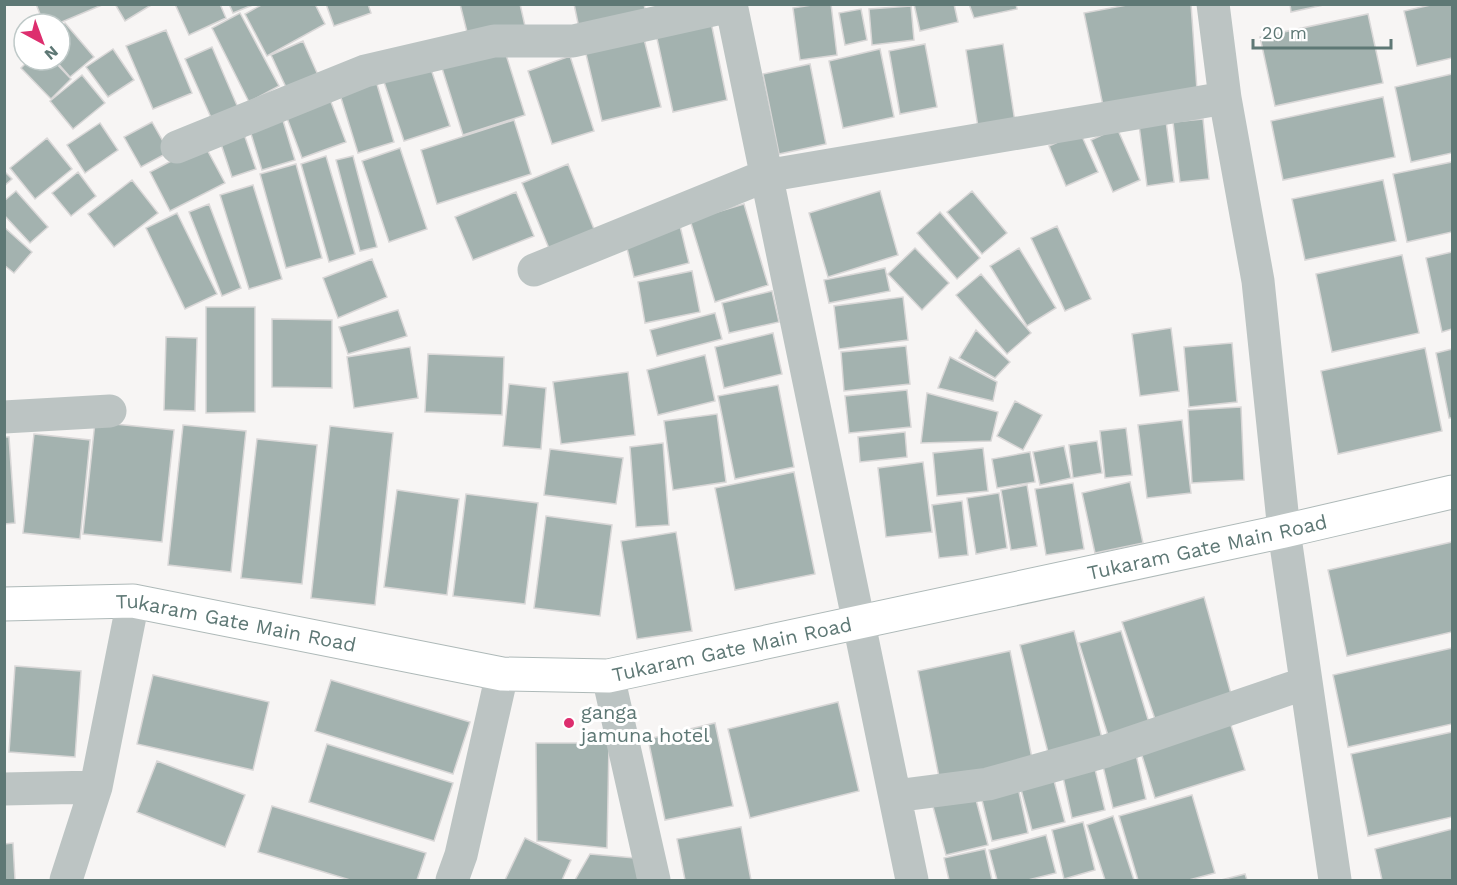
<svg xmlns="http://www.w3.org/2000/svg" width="1457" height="885" font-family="'Work Sans',sans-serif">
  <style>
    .building { fill: #a3b2af; stroke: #d9d7d7; stroke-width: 1.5 }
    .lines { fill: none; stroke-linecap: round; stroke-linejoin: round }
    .secondary-casing { stroke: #aeb9b8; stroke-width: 35 }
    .street { stroke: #bcc4c3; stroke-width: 33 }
    .secondary { stroke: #fff; stroke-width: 33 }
    .poi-dot { fill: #dd2e6e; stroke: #fff; stroke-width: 2 }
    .labels { text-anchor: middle; stroke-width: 6; stroke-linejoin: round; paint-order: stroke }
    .street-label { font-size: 20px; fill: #5e7875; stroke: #fff }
    .poi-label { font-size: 20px; fill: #5e7875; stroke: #fff; text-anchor: start }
  </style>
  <rect width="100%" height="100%" fill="#f7f5f4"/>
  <path class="building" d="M36 4H102V5L57 24H44Z
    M115 4H153L125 21Z
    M175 4H220L226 18 189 35Z
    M229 4H255L233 13Z
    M263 4H315L325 24 267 56 245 14Z
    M326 4H368L371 13 334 26Z
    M460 4H520L525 26 469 40Z
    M574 4H644L647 18 580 33Z
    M818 4H831L837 55 800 60 793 8Z
    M914 4H954L958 22 920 31Z
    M969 4H1016L1017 9 974 18Z
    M1132 4H1191L1197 90 1103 106 1084 13Z
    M1290 4H1328L1291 12Z
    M1435 4H1452V58L1417 66 1404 11Z
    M911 6 914 40 872 45 869 9Z
    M861 9 867 40 845 45 839 13Z
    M240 13 279 86 249 102 212 28Z
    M1368 14 1383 83 1275 106 1260 37Z
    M711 22 727 100 673 112 656 34Z
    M65 23 94 57 70 77 55 60H60V27Z
    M166 30 192 93 153 109 126 46Z
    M643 35 661 107 602 121 585 50Z
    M303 41 322 84 291 98 271 55Z
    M925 44 937 107 900 114 889 51Z
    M1003 44 1015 122 978 127 966 50Z
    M503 45 525 115 463 135 441 65Z
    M212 47 239 110 213 122 185 59Z
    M113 49 134 80 108 97 86 67Z
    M880 49 894 117 843 128 829 61Z
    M570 56 594 131 552 144 528 71Z
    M29 60H53L71 79 51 99 21 68Z
    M429 63 450 126 404 141 383 79Z
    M810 64 826 144 779 154 763 74Z
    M374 74 394 142 358 153 337 85Z
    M1452 74V153L1411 162 1395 87Z
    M82 75 105 103 73 129 50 101Z
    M328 94 346 142 302 158 284 110Z
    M1383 97 1395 157 1283 180 1271 121Z
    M281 114 295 160 262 170 248 124Z
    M1203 119 1209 179 1180 182 1173 122Z
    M514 120 531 174 437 204 421 150Z
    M1166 121 1174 182 1147 186 1139 125Z
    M152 122 169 152 141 167 124 137Z
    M100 123 118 150 85 173 67 145Z
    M1117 128 1140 180 1113 192 1091 140Z
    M1080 132 1098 172 1066 186 1049 146Z
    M244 134 256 169 232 177 220 141Z
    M47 138 72 169 35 199 10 168Z
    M204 144 225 183 170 211 150 172Z
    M400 148 427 229 389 242 362 161Z
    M326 156 355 254 329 262 301 164Z
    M353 156 377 247 360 251 336 160Z
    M1452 162V232L1407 242 1393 174Z
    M296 164 322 258 286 268 260 174Z
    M568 164 598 239 553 258 522 183Z
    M4 171 12 179 4 186Z
    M78 172 96 196 71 216 52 193Z
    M132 180 158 213 114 247 88 214Z
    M1383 180 1396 241 1305 260 1292 199Z
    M253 185 282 279 249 289 220 195Z
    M16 191 48 227 30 243 4 215V201Z
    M880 191 898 255 828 277 809 213Z
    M972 191 1007 233 982 254 947 212Z
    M516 192 534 236 473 260 455 217Z
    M209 204 241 288 222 296 189 212Z
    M744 204 768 285 715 302 690 220Z
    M940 212 980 258 957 279 917 233Z
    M177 213 217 294 185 309 146 228Z
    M680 226 689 263 634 277 625 240Z
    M1057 226 1091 299 1065 311 1031 238Z
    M4 227 32 252 14 273 4 265Z
    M915 248 949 283 922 310 888 274Z
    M1019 248 1056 308 1027 326 990 266Z
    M1452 252V329L1442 332 1426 258Z
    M1402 255 1419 333 1332 352 1316 274Z
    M372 259 387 297 338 318 323 278Z
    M885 268 890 291 829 303 824 280Z
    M692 271 700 312 645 323 638 282Z
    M981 274 1031 333 1007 354 956 295Z
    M772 291 779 322 729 333 722 303Z
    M903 297 908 340 839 349 834 306Z
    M206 307H255V412L206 413Z
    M398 310 407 336 348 354 339 327Z
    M715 313 722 339 657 356 650 330Z
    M272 319 332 320V388L272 387Z
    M1171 328 1179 391 1140 396 1132 334Z
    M976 330 1010 362 995 378 959 358Z
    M773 333 782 374 724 388 715 347Z
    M166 337 197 338 195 411 164 410Z
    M1232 343 1237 402 1189 407 1184 347Z
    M906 346 910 384 844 391 841 352Z
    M410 347 418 398 354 408 347 357Z
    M1425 348 1442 431 1338 454 1321 371Z
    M1452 349V418H1449L1436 353Z
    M428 354 504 357 502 415 425 412Z
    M705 355 715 401 658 415 647 370Z
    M950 357 997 382 993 401 938 388Z
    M628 372 635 435 561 444 553 382Z
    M509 384 546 388 541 449 503 446Z
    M778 385 794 467 735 479 718 396Z
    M907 390 911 427 849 433 845 396Z
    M927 393 998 412 991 441 921 443Z
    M1015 401 1042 415 1023 450 997 436Z
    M1241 407 1244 480 1192 483 1188 410Z
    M717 414 726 482 673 490 664 421Z
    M1182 420 1191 493 1147 498 1138 425Z
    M95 422 174 430 162 542 83 534Z
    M183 425 246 431 231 572 168 565Z
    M330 426 393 433 375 605 311 598Z
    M1126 428 1132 475 1105 478 1100 431Z
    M905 432 907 457 860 462 858 437Z
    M34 434 90 440 80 539 23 533Z
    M4 437H9L15 523 4 524Z
    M257 439 317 445 302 584 241 578Z
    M1097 441 1102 473 1073 478 1069 445Z
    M663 443 669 525 636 527 630 447Z
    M1064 446 1071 478 1040 485 1033 452Z
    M983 448 988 491 937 496 933 453Z
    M550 449 623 458 616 504 544 495Z
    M1030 452 1035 482 997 488 992 459Z
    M923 462 932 532 886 537 878 468Z
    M794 472 815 574 735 590 715 488Z
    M1130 482 1143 543 1095 553 1082 493Z
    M1073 483 1084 549 1046 555 1035 489Z
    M1027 485 1037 546 1011 550 1001 490Z
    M397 490 459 499 447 595 384 587Z
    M999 493 1007 548 976 554 967 498Z
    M466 494 538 503 525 604 453 596Z
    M962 501 968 555 939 558 932 505Z
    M546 516 612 525 600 616 534 608Z
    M676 532 692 631 637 639 621 541Z
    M1452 542V632L1347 656 1328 570Z
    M1204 597 1233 701 1157 725 1122 622Z
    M1074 631 1103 742 1049 756 1020 645Z
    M1121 631 1151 729 1110 742 1079 643Z
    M1452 648V724L1348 747 1333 675Z
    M1010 651 1033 763 940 782 918 671Z
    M15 666 81 671 75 757 9 752Z
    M153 675 269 702 253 770 137 744Z
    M331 680 470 722 453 774 315 731Z
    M838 702 859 791 750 818 728 729Z
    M1229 719 1245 770 1155 798 1139 746Z
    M715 723 733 806 665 820 648 739Z
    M1452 732V817L1368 836 1351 754Z
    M536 743H609L607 848 537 841Z
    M327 744 453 783 434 841 309 802Z
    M1135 750 1146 799 1113 808 1101 758Z
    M157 761 245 795 225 847 137 812Z
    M1093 761 1105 810 1072 818 1061 768Z
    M1052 773 1065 822 1032 830 1019 782Z
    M1017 783 1028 833 992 841 980 792Z
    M974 792 988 845 946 855 932 803Z
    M1192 795 1215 873 1189 880H1138L1119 816Z
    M272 806 426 853 417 880H350L258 852Z
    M1113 816 1134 880H1105L1087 825Z
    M1083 822 1095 870 1064 879 1052 830Z
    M741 827 751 880H685L677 839Z
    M1452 829V880H1382L1375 849Z
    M1046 835 1056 873 1028 880H997L989 850Z
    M525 838 571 860 562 880H505Z
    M13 843 15 880H4V844Z
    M985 849 992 880H949L944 858Z
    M590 854 635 858 638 880H575Z
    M1245 874 1247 880H1221Z"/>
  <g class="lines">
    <g class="secondary-casing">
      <g id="secondary">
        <path id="s1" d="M4 604 133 601 502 674 608 676 1284 531 1452 492"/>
      </g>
    </g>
    <path class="street" d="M731 4 912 880
      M1213 4 1225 98 1258 281 1284 531 1335 880
      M177 147 365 71 494 41H573L731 6
      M534 270 765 176 1225 98
      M4 417 110 411
      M608 676 654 880
      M4 789 96 787
      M895 796 988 784 1106 751 1306 683
      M66 880 96 787 133 601
      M452 880 461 855 502 674"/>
    <use href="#secondary" class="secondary"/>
  </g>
  <circle class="poi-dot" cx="569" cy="723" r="6"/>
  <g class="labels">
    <g class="street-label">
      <text dy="7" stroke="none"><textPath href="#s1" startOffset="1224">Tukaram Gate Main Road</textPath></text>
      <text dy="7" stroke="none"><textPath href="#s1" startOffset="234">Tukaram Gate Main Road</textPath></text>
      <text dy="7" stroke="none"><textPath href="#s1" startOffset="738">Tukaram Gate Main Road</textPath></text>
    </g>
    <g class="poi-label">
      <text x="581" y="719">ganga<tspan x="581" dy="23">jamuna hotel</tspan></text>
    </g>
  </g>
  <rect width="1457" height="885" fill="none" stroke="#5e7875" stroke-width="12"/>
  <g transform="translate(42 42) rotate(139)"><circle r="28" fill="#ffffff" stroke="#bfc9c8" stroke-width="1.5"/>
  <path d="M0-4.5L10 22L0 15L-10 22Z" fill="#dd2e6e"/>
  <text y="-9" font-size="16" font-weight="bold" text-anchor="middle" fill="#5e7875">N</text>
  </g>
  <path d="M1253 39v9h138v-9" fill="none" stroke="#5e7875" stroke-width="3"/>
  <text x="1262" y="39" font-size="18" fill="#5e7875" stroke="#ffffff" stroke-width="4.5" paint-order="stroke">20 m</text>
</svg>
